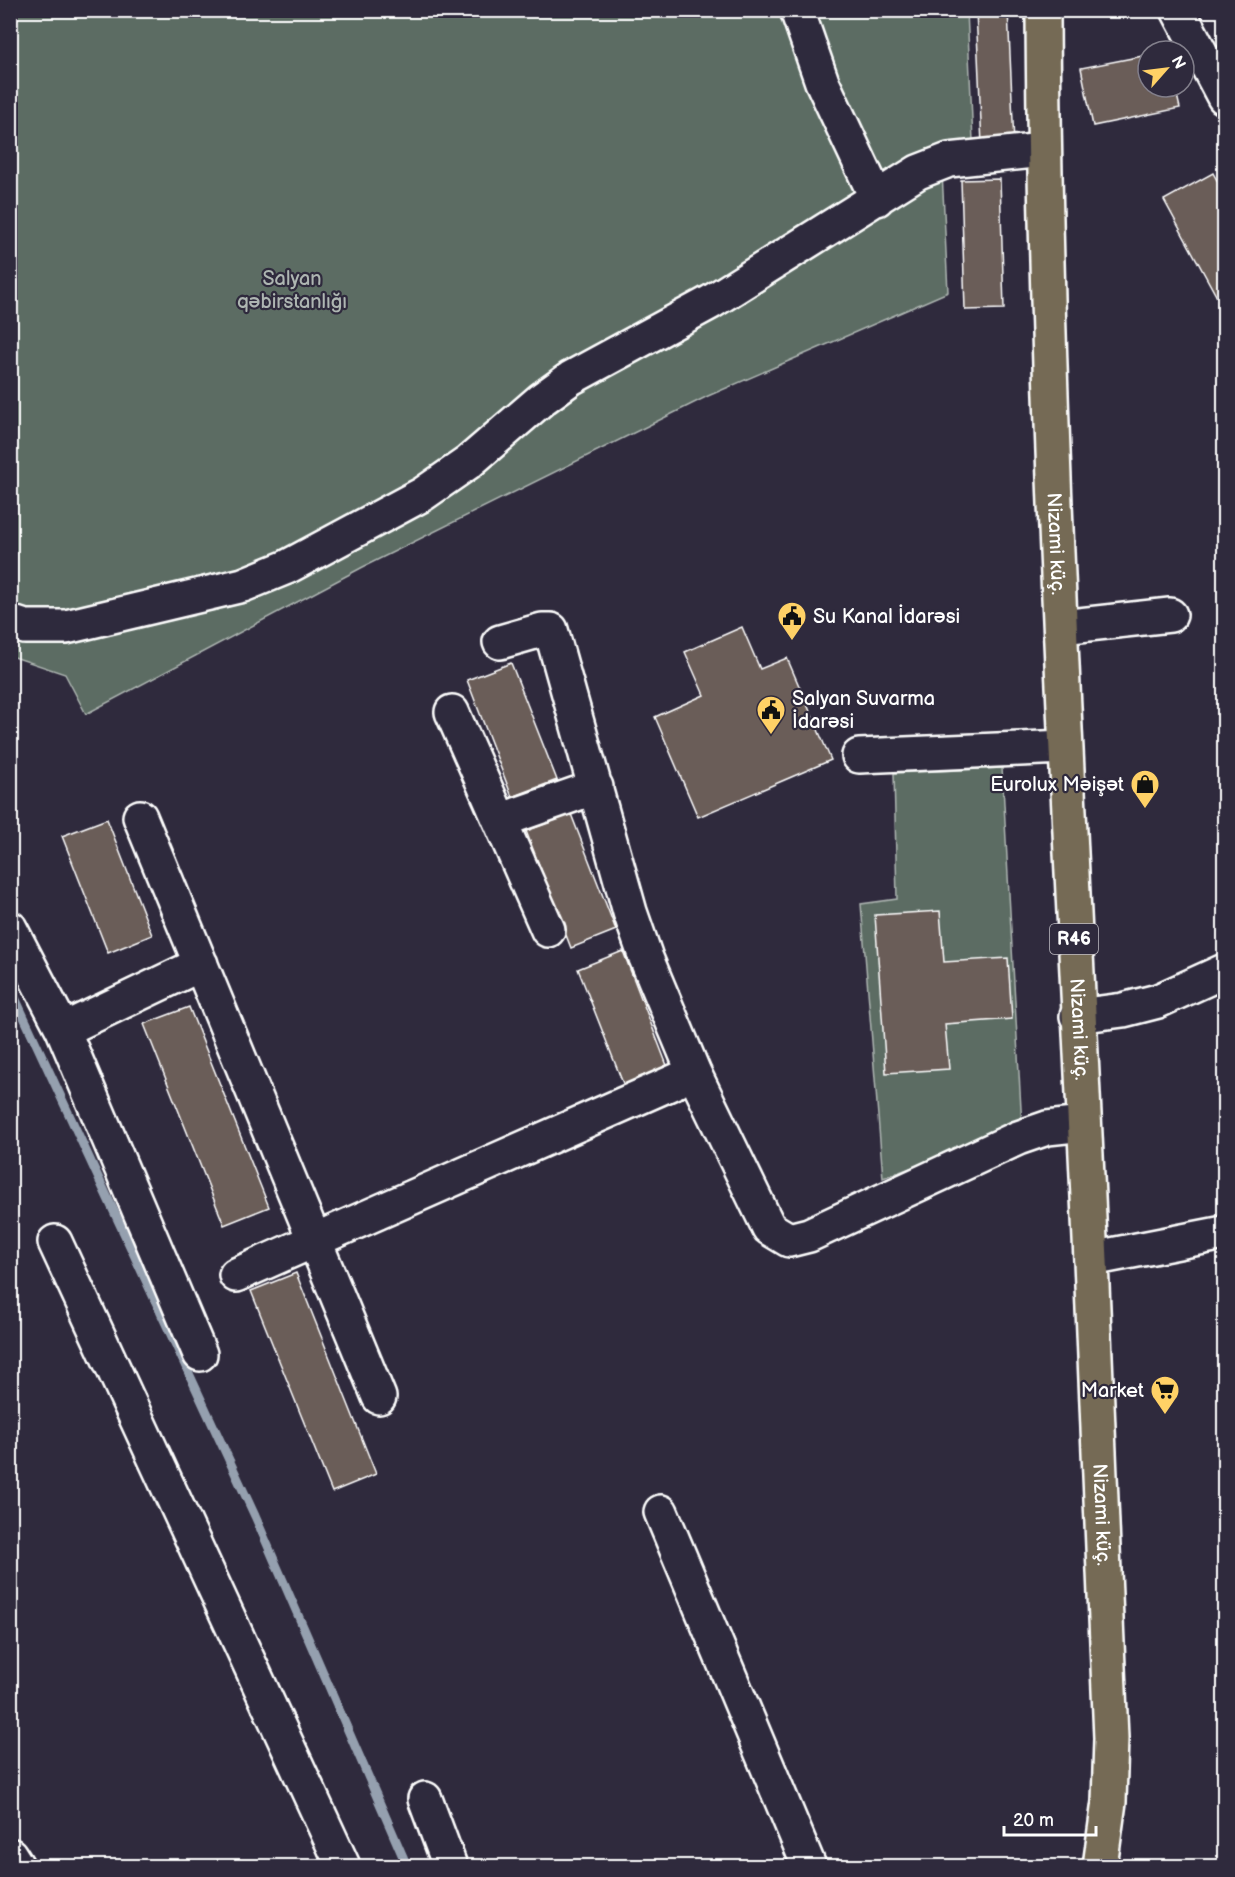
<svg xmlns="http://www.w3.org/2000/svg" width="1235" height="1877" font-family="'Balsamiq Sans',sans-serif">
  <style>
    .green { fill: #5c6c64; stroke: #aeb6b2; stroke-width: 1.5 }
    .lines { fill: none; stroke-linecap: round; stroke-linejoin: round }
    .stream { stroke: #95a0af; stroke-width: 9 }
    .building { fill: #6b5d59; stroke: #fff; stroke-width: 1.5 }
    .minor-casing { stroke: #fff; stroke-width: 38 }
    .major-casing { stroke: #fff; stroke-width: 38 }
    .minor { stroke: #2f2a3d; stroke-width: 33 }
    .major { stroke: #746b55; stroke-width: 33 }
    .labels { text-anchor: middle; stroke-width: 4.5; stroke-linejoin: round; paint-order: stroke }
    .shield { fill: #2f2a3d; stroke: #c1bfc5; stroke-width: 1.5 }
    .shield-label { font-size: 18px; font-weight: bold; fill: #fff }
    .park-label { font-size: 20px; fill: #aeb6b2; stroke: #2f2a3d }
    .street-label { font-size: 20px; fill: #fff; stroke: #2f2a3d }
    .poi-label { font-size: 20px; fill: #fff; stroke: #2f2a3d; text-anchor: start }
  </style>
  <rect width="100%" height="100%" fill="#2f2a3d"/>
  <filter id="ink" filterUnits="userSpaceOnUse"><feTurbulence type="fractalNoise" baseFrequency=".0167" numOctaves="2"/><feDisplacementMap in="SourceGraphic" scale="12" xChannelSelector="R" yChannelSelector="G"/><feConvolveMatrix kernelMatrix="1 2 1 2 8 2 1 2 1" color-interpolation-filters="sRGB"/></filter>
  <g filter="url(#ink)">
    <path class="green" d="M11 11H967L973 141 941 152 948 292 708 396 363 567 86 714 65 674 11 656Z
      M1002 768 1022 1127 883 1178 861 904 897 899 894 773Z"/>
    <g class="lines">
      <path class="stream" d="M10 987 255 1516 407 1866"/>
    </g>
    <path class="building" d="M976 10H1008L1014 144 982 145Z
      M1148 55V87H1175L1180 108 1093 126 1081 68Z
      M1213 173 1224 193V310L1164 200Z
      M1000 179 1004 309 965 310 961 180Z
      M742 627 760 669 787 658 831 760 698 817 655 717 704 695 685 652Z
      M511 663 557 780 512 797 467 680Z
      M571 814 616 930 571 948 526 831Z
      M107 819 152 935 108 953 62 836Z
      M940 911 944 962 1008 958 1012 1019 945 1024 949 1069 886 1073 875 915Z
      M623 951 668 1068 624 1086 578 969Z
      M189 1007 269 1207 224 1225 144 1024Z
      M296 1273 376 1474 332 1492 251 1291Z"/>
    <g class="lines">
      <g class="minor-casing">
        <path id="minor" d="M797 10 822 82 877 199
          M1178 10 1224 97
          M10 622 25 627H66L243 585 287 567 423 494 469 462 542 399 571 378 711 302 918 172 949 160 1043 150
          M1061 627 1170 615
          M500 642 542 630H551L630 912 646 958 694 1073 769 1228 789 1240 809 1235 1018 1138 1047 1128 1084 1124
          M452 712 548 930
          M859 756 1065 747
          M140 817 379 1397
          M502 820 596 787
          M10 928 63 1030 200 1354
          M1077 1016 1123 1010 1158 1001 1224 971
          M63 1030 201 964
          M55 1242 343 1866
          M1091 1259 1224 1233
          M236 1275 694 1073
          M661 1512 809 1866
          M425 1799 450 1866
          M10 1855 17 1866"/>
      </g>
      <g class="major-casing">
        <g id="major">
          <path id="s1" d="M1043 10C1045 428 1072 844 1091 1261 1099 1420 1105 1579 1111 1738L1109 1802 1100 1866"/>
        </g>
      </g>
      <use href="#minor" class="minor"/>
      <use href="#major" class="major"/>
    </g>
  </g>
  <defs>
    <g id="civic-pin" transform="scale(1.5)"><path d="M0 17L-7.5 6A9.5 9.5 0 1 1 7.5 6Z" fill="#ffd166" stroke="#2f2a3d"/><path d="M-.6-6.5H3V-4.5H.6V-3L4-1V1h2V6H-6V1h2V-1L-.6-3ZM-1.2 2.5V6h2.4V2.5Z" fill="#111"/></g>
    <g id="shop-pin" transform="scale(1.5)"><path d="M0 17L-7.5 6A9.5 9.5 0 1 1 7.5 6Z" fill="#ffd166" stroke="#2f2a3d"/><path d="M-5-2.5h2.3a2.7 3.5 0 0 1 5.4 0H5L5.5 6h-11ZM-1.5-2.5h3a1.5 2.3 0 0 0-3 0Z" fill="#111"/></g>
    <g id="supermarket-pin" transform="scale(1.5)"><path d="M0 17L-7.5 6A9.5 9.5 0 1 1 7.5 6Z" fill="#ffd166" stroke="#2f2a3d"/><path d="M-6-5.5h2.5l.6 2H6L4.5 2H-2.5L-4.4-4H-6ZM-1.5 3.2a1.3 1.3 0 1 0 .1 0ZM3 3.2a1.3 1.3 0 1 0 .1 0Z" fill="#111"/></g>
  </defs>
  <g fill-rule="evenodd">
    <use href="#civic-pin" x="792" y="616"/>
    <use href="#civic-pin" x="771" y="710"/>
    <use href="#shop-pin" x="1145" y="784"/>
    <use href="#supermarket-pin" x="1165" y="1390"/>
  </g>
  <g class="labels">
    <rect class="shield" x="1050" y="924" width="48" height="30" rx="4.5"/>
    <g class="shield-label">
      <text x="1074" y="945">R46</text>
    </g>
    <g class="park-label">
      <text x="292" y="285">Salyan<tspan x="292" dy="23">qəbirstanlığı</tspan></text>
    </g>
    <g class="street-label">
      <text dy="7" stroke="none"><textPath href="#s1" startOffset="534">Nizami küç.</textPath></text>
      <text dy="7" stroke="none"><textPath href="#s1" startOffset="1020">Nizami küç.</textPath></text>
      <text dy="7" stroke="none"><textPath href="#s1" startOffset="1506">Nizami küç.</textPath></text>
    </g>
    <g class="poi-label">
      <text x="813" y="623">Su Kanal İdarəsi</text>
      <text x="792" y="705">Salyan Suvarma<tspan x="792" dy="23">İdarəsi</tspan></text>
      <text x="1124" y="791" text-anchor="end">Eurolux Məişət</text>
      <text x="1144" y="1397" text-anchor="end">Market</text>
    </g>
  </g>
  <rect width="1235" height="1877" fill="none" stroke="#2f2a3d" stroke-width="36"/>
  <rect x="18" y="18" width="1199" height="1841" fill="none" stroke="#fff" stroke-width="2" filter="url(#ink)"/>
  <g transform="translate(1166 69) rotate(62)"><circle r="28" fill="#2f2a3d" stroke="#827f8b" stroke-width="1.5"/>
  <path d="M0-4.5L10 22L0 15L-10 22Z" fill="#ffd166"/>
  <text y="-9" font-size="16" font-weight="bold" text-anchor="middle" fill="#ffffff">N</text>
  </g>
  <path d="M1004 1826v9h92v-9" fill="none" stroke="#ffffff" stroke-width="3"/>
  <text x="1013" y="1826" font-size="18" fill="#ffffff" stroke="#2f2a3d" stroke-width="4.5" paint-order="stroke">20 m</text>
</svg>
